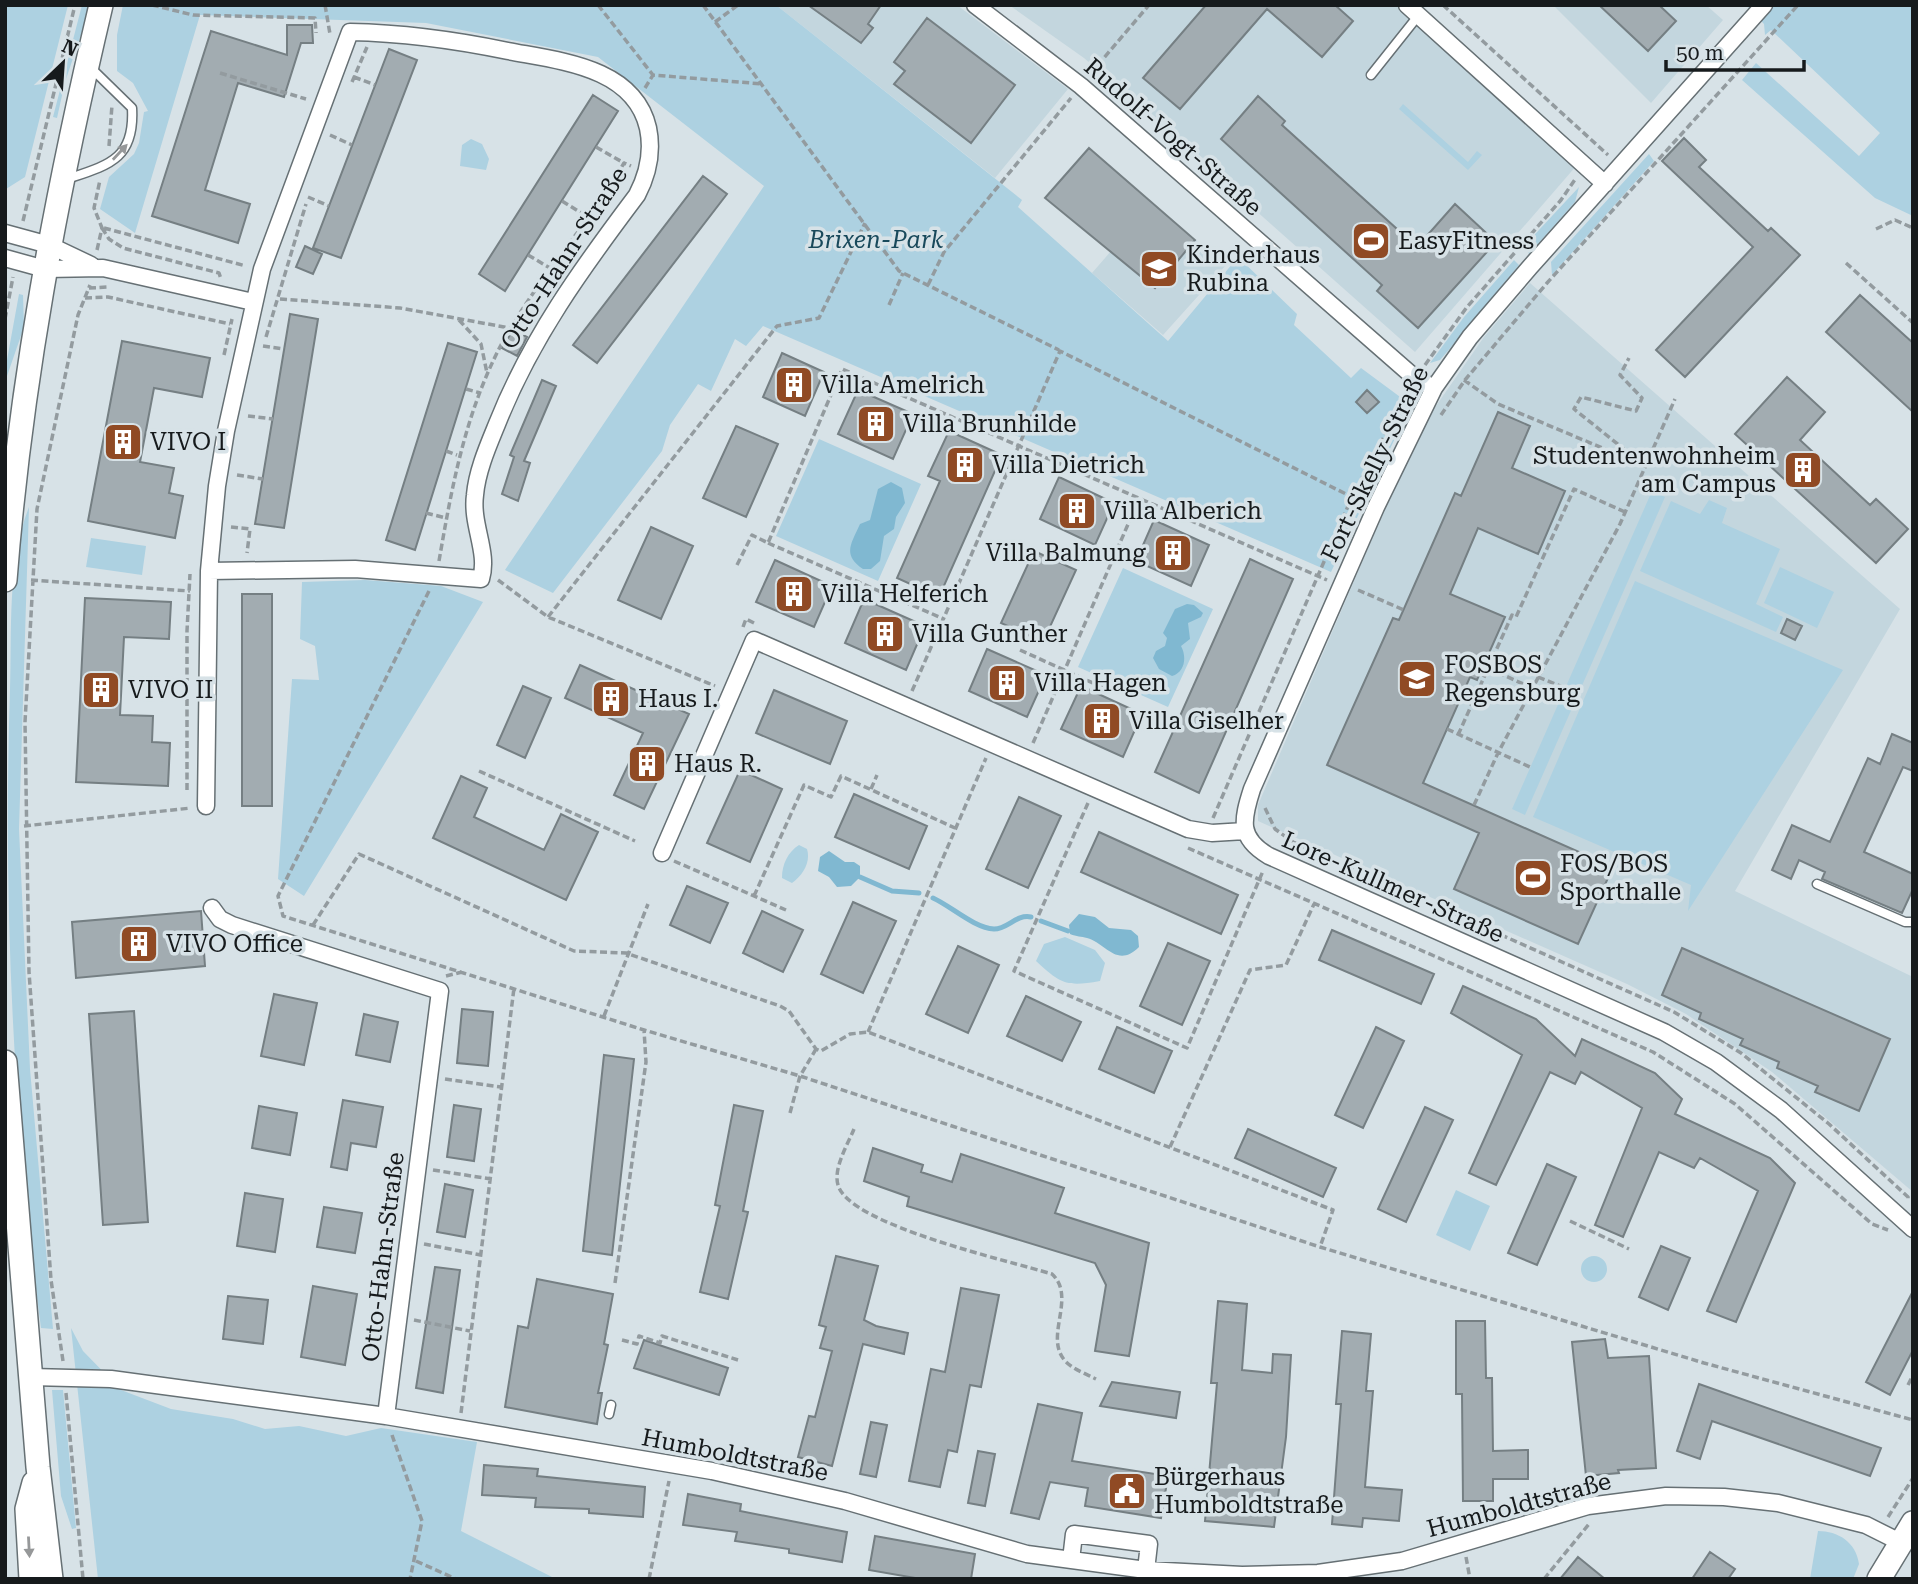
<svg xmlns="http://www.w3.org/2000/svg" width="1918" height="1584" font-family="'Roboto Serif',serif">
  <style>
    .built { fill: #c3d6de }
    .green { fill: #add1e1 }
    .water { fill: #80b8d1 }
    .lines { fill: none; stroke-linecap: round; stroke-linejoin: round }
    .stream { stroke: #80b8d1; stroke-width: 5 }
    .building { fill: #a2acb1; stroke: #757f83; stroke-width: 2 }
    .lane-casing { stroke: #667074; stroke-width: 11 }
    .street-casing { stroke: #667074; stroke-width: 19 }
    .secondary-casing { stroke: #667074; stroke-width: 26 }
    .path { stroke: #939b9f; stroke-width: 3.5; stroke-dasharray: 7 3.5; stroke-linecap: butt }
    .lane { stroke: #fff; stroke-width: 8 }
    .street { stroke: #fff; stroke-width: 16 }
    .secondary { stroke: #fff; stroke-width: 23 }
    .oneway { fill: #969899 }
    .labels { text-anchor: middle; stroke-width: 7; stroke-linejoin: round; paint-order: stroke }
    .street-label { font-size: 24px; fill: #161a1c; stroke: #d7e2e7 }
    .park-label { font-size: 24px; font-style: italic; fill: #19495b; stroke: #d7e2e7 }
    .poi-label { font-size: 24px; fill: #161a1c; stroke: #d7e2e7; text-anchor: start }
  </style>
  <rect width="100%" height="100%" fill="#d7e2e7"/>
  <path class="built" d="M776 5H957L1068 89 995 178Z
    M1009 5H1400L1577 165 1415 352 1084 58Z
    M1553 5H1706L1723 20 1651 103Z
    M1152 204 1226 265 1163 335 1092 273Z
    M1530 283 1900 609 1735 891 1913 977V1192L1772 1072 1686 1014 1627 984 1258 821V805L1381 518 1429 416 1484 337Z"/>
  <path class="green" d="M5 5H68L25 177 6 189Z
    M82 5H91L65 82 57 118 53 117Z
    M123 5H776L1022 200 1018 207 1168 341 1238 257 1297 314 1294 325 1351 378 1361 368 1411 405 1331 572 763 326 746 346 735 339 711 391 698 384 670 425 662 451 553 593 505 570 764 186 598 57 426 23 200 15 135 233 100 209 109 177 134 154 139 143 144 112 148 111 133 83 117 71V35Z
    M1746 5H1913V216L1875 198 1742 80 1756 63 1859 156 1880 133 1771 30 1765 35 1764 24Z
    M1403 104 1468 162 1477 151 1482 155 1468 170 1399 109Z
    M471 139 482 144 489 159 486 170 460 166 462 145Z
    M1649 154 1654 161 1552 275 1551 262Z
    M1579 187 1575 202 1529 254 1525 245Z
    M1514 260 1519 265 1447 352 1440 360 1430 363 1464 317Z
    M19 294 23 295 24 327 7 376 5 371Z
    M819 439 921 484 878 581 776 536Z
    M1652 491 1665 497 1525 815 1512 809Z
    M1709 500 1727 508 1722 523 1780 549 1756 604 1783 617 1776 632 1640 571 1671 501 1700 514Z
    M29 507 19 829 30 1069 53 1329 41 1328C13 1118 3 902 10 690 12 630 7 563 29 507Z
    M91 538 146 546 142 575 86 567Z
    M1780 567 1834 592 1817 628 1764 603Z
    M1123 568 1213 609 1168 707 1078 667Z
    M365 580 441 586 483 602 304 896 278 879 292 679 319 680 315 646 300 639 302 582Z
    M1635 581 1843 670 1688 911 1691 885 1533 817Z
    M799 845 807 849C811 862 803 875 792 883L782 878C782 864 788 852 799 845Z
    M1065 937 1095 950 1105 963 1100 981C1066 987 1061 984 1036 961L1044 944Z
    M1456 1190 1490 1206 1470 1251 1436 1235Z
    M1581 1269a13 13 0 1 1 26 0a13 13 0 1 1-26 0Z
    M71 1328 83 1351 121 1390 171 1409 233 1419 265 1429 299 1426 346 1436 381 1428 477 1442 461 1531 556 1579H98Z
    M52 1390H63L76 1528 72 1529 61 1496Z
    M1818 1531C1838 1531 1856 1542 1859 1564L1853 1579H1810Z"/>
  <path class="water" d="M891 482 902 488 905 503 896 517 894 529 884 536 880 561 871 569H863C842 555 851 544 860 524L870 520 878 489Z
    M1187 604 1194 605 1203 613 1201 617 1188 623 1190 639 1181 646C1187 657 1185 672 1172 676L1159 669 1153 658 1156 651 1165 646 1167 638 1163 633 1175 609Z
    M829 851 845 862H854L860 866V877L851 886 837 887 829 877 818 871 820 857Z
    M1079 914 1095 917 1109 928 1131 930 1138 936 1139 947C1117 969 1106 943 1087 938 1081 936 1077 937 1070 934L1069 925Z"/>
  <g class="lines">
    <path class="stream" d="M860 877 892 891 919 893
      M933 898C951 906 974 928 994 929 1008 929 1016 914 1031 917
      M1041 921 1068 931"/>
  </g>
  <path class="building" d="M808 5H881L868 24 873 28 861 43Z
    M1206 5H1335L1353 21 1322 57 1267 9 1180 109 1143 78Z
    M1599 5H1659L1676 21 1648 51Z
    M927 18 1015 85 971 143 894 84 905 71 894 62Z
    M287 25H312L313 43H301L284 97 238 83 205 190 250 204 238 243 152 216 211 31 287 55Z
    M389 49 417 60 341 258 313 248Z
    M593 95 618 111 505 291 479 274Z
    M1258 96 1285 121 1282 125 1417 247 1455 204 1496 242 1418 328 1377 291 1382 285 1221 139Z
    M1684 138 1706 160 1699 167 1768 231 1771 228 1800 255 1685 377 1656 350 1753 247 1662 161Z
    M1089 148 1195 240 1155 288 1045 198Z
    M703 176 727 194 597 363 573 345Z
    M305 246 322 254 313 274 296 267Z
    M1860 295 1913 343V412L1826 332Z
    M290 314 318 319 284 528 255 524Z
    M513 330 527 337 517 356 502 348Z
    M122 341 210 358 202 397 154 388 140 462 174 468 169 493 183 496 175 538 88 521Z
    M448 343 477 352 415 550 386 540Z
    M782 353 824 372 805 416 763 397Z
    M1787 377 1825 412 1800 440 1870 505 1876 499 1908 529 1876 563 1735 434Z
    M542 380 556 386 524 461 530 463 518 501 502 494 514 457 510 455Z
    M858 390 913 414 893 459 838 434Z
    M1367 390 1379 402 1367 413 1356 402Z
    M1498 412 1530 426 1512 468 1565 491 1538 554 1478 528 1450 594 1505 617 1477 680 1470 677 1423 783 1613 867 1578 944 1454 889 1479 833 1327 765 1393 618 1399 620 1455 493 1461 496Z
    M736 426 778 444 746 517 703 498Z
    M949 431 1002 455 939 597 897 578 940 481 928 476Z
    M1059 477 1114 503 1095 545 1040 519Z
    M1154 520 1209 545 1191 586 1136 561Z
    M651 527 693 546 661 619 618 600Z
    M1034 551 1076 570 1043 642 1001 623Z
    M1250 559 1293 579 1199 793 1155 772Z
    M775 560 832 586 814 627 756 602Z
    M242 594H272V806H242Z
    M85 598 171 602 169 639 124 637 120 715 153 716 152 742 170 743 168 786 76 782Z
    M864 599 925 626 906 670 845 643Z
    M1787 619 1802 626 1795 640 1781 633Z
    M987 649 1046 675 1027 717 969 691Z
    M580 665 689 714 644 809 614 795 643 733 565 698Z
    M523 686 551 698 525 758 497 745Z
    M1081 686 1142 714 1123 757 1061 729Z
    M774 690 847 721 830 764 756 733Z
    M1892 734 1913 743V771L1903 767 1864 852 1913 874V889L1902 913 1822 879 1825 872 1799 860 1791 879 1772 870 1792 825 1830 842 1868 758 1880 764Z
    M740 770 782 789 750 862 707 843Z
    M461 776 487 788 474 817 544 850 561 814 598 832 566 900 433 838Z
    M854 794 927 826 909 869 835 837Z
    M1019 797 1061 816 1028 888 986 869Z
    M1099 832 1238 895 1221 934 1081 872Z
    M687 886 728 903 710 943 670 925Z
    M853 902 896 921 863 993 821 974Z
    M201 911 205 966 76 978 72 922Z
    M762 911 803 930 783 972 743 953Z
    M1332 930 1434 974 1421 1004 1319 960Z
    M1168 943 1210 961 1182 1025 1140 1006Z
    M958 946 999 965 968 1033 926 1014Z
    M1682 948 1890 1039 1859 1111 1815 1092 1818 1086 1777 1068 1779 1062 1740 1045 1743 1039 1699 1019 1701 1013 1662 995Z
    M1463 986 1536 1019 1575 1056 1582 1039 1655 1073 1682 1099 1675 1114 1770 1158 1795 1183 1736 1322 1707 1311 1758 1191 1700 1158 1694 1168 1659 1152 1623 1237 1595 1225 1642 1108 1581 1072 1575 1084 1550 1072 1496 1185 1469 1173 1522 1055 1451 1013Z
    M274 994 317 1003 304 1065 261 1056Z
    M1026 996 1081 1022 1062 1061 1007 1036Z
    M462 1009 493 1012 488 1066 457 1063Z
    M134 1011 148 1222 103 1225 89 1014Z
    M364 1014 398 1022 390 1062 356 1055Z
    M1117 1027 1172 1051 1154 1093 1099 1069Z
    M1376 1027 1404 1041 1363 1128 1335 1115Z
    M604 1055 634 1059 612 1255 583 1251Z
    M343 1100 383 1107 376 1147 351 1143 347 1170 331 1167Z
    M454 1105 481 1109 474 1161 447 1157Z
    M734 1105 763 1111 743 1211 748 1212 728 1299 700 1292 720 1206 715 1205Z
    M259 1106 297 1113 290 1155 252 1148Z
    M1425 1107 1453 1120 1406 1222 1378 1209Z
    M1248 1129 1336 1168 1323 1197 1235 1158Z
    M873 1148 923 1165 921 1172 952 1182 961 1154 1064 1188 1055 1213 1149 1243 1129 1356 1095 1351 1106 1285 1095 1263 907 1206 909 1197 864 1181Z
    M1547 1164 1576 1177 1537 1265 1508 1253Z
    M445 1184 473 1190 465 1237 437 1232Z
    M245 1193 283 1199 275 1252 237 1246Z
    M324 1207 362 1213 355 1253 317 1247Z
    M1661 1246 1690 1258 1668 1310 1639 1297Z
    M836 1256 878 1266 864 1320 876 1326 908 1333 904 1354 863 1344 832 1466 798 1457 809 1416 815 1417 832 1351 820 1348 826 1327 819 1325Z
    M435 1267 460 1270 443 1393 416 1388Z
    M537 1279 613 1294 604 1344 608 1345 598 1393H602L597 1424 505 1407 518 1326 528 1328Z
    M313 1286 357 1294 345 1365 301 1357Z
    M961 1288 999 1295 981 1387 970 1385 957 1452 948 1450 940 1487 909 1481 931 1369 945 1372Z
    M1913 1291V1350L1890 1395 1866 1382Z
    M228 1296 268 1300 263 1344 223 1339Z
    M1218 1301 1247 1304 1242 1370 1272 1373 1273 1354 1291 1355 1286 1437 1274 1527 1205 1521 1217 1383H1211Z
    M1456 1321H1485L1486 1378H1492L1493 1451 1528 1450V1479H1493V1501H1463L1462 1394H1456Z
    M1342 1331 1371 1334 1366 1391H1373L1365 1487 1402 1490 1399 1521 1363 1518 1362 1527 1332 1524 1341 1404H1336Z
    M1605 1339 1608 1358 1649 1356 1656 1468 1618 1470 1619 1473 1586 1476 1572 1342Z
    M644 1340 728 1368 719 1395 634 1368Z
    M1112 1382 1180 1392 1176 1418 1100 1406Z
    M1699 1384 1881 1448 1870 1476 1712 1421 1700 1459 1677 1451Z
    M1038 1404 1082 1413 1072 1461 1168 1476 1161 1518 1085 1506 1088 1488 1050 1482 1039 1519 1011 1513Z
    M871 1422 887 1425 876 1477 860 1474Z
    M978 1451 995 1454 985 1506 968 1503Z
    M484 1465 538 1469 537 1476 645 1487 643 1517 589 1513V1509L535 1507 536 1498 482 1495Z
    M688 1494 741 1504 740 1511 847 1532 842 1562 789 1553V1549L735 1541 737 1532 683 1525Z
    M875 1536 975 1554 971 1579H921L869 1570Z
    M1710 1552 1735 1569 1728 1579H1692Z
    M1578 1557 1605 1579H1560Z"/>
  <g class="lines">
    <g class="lane-casing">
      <path id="lane" d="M1371 75 1418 16
        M67 179C109 165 135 159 132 108L90 67
        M1817 884 1905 922H1913
        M609 1414 611 1405"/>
    </g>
    <g class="street-casing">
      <path id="street" d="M975 5 1081 86 1415 378 1434 388
        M1407 5 1605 184
        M1764 5 1530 267 1470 337 1434 388 1376 507 1252 789C1242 820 1238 838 1269 856L1664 1032 1716 1062 1781 1110 1913 1229
        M5 233 49 245 91 265
        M5 258 45 269 103 268 253 302
        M206 806 209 571 217 486 226 431 262 269 350 32C404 33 455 40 508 51 560 61 634 67 648 128 653 152 648 174 637 195 582 268 531 338 497 424 488 446 477 471 475 495 471 525 489 552 481 579L355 569 209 571
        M662 853 754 640 1188 829 1212 833 1245 831
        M31 1377 111 1379 386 1416 440 991 232 925 220 919 212 908
        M386 1416 712 1471 845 1501 1027 1554 1146 1570 1242 1575 1318 1573 1402 1561 1588 1506 1666 1496 1724 1497 1778 1503 1866 1525 1900 1542
        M1071 1560 1074 1534 1149 1544 1146 1570"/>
    </g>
    <g class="secondary-casing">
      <path id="secondary" d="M5 580C20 386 56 195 101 5
        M5 1062 38 1467 51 1579
        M31 1579 27 1509 34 1483
        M1879 1579 1913 1523"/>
    </g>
    <path class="path" d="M152 5 193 15 315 18 316 33
      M325 5 330 34
      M598 5 653 75 763 84
      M703 5 899 271 1059 350
      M1443 5 1608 155
      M715 22 738 5
      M220 73 306 99
      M1091 73 1149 5
      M354 77 375 85
      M352 82 367 47
      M645 88 653 75
      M330 135 352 145
      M109 146 112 105
      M596 147 624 163
      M308 197 329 206
      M562 201 588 217
      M23 221 75 5
      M102 228 109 239 123 248 219 273 221 279
      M104 228 246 266
      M1876 229 1895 220 1913 228
      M97 250 102 228 94 208 100 180
      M528 255 550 268
      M1846 263 1913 323
      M928 285 944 252 1071 98
      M89 288 108 287
      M85 298 108 297 230 324
      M280 299 400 308 510 328
      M889 305 903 273
      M5 319 13 277
      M459 320 481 344 487 373
      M266 337 306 204
      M263 346 284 349
      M224 355 232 319
      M1425 365 1467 307 1561 200 1576 178
      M1464 380 1498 404 1645 466
      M466 389 480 393
      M1441 415 1465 380 1547 283 1798 5
      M248 416 273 419
      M446 451 457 455
      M1628 459 1630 454 1574 409 1581 397 1636 411 1642 398 1620 375 1629 358
      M237 475 263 479
      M426 513 446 518
      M231 527 250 529 247 553
      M768 543 944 619
      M439 561C452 486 465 414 501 345 536 280 587 227 624 163L631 166
      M737 565 752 535 768 543 842 369 1327 580
      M31 580 190 591
      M498 580 548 617 715 686
      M1358 590 1404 610
      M429 591 278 896 283 916 644 1030 800 1076 1320 1247 1704 1363 1913 1420
      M548 617 777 326 819 318 865 223
      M743 627 746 619 754 623
      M1020 650 1115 693
      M1488 668 1532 688
      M1538 677 1565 688
      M912 691 1060 351 1352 497
      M1447 729 1530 767
      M1458 735 1512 615 1516 617 1574 489 1625 512
      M1033 743 1139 499
      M479 771 635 841
      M871 789 877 775
      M187 790V631L190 574
      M1088 803 1014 971 1187 1048 1263 871
      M1474 805 1498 753 1620 524 1675 399
      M1265 808 1275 829 1293 842 1674 1012 1741 1053 1829 1124 1908 1197V1201
      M1213 818 1352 497 1408 392
      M24 826 191 808
      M1188 848 1653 1052 1735 1104 1872 1224 1888 1230
      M674 861 786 910
      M754 896 804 785 831 797 841 776 955 828
      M313 925 359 854 574 951 626 953 780 1006 789 1011 816 1049 821 1051 850 1034 868 1032 1333 1210 1320 1247
      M446 976 462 972
      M604 1016 648 904
      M868 1032 986 758
      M445 1079 501 1087
      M790 1113 800 1076 816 1049
      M854 1129C848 1144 833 1168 838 1185 849 1225 1010 1261 1052 1274 1079 1299 1038 1343 1071 1366 1078 1371 1088 1375 1096 1379
      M1170 1147 1250 970 1286 965 1314 904
      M433 1170 491 1179
      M1570 1221 1629 1249
      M424 1244 481 1255
      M615 1283 646 1062 644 1030
      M414 1320 470 1331
      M622 1340 637 1344 639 1336 660 1343 662 1336 738 1360
      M63 1361 51 1280 29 972 25 722 37 509 78 315 90 285
      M1908 1385 1913 1375
      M66 1393 83 1579
      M5 1408V1449
      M461 1413 514 988
      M392 1435 422 1521 410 1579
      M1888 1517 1913 1478
      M1466 1557 1470 1579
      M416 1561 456 1579
      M649 1579 669 1481
      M1544 1579 1589 1524"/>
    <use href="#lane" class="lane"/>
    <use href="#street" class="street"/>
    <use href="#secondary" class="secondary"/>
  </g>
  <defs><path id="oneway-solid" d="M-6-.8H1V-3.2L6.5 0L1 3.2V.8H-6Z" transform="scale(1.75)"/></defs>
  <g class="oneway">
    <use href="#oneway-solid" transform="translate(120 152) rotate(-47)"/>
    <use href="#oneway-solid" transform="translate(29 1547) rotate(87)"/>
  </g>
  <defs>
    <g id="stadium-square" transform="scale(2.0125)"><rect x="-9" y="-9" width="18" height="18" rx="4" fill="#904a24" stroke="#d7e2e7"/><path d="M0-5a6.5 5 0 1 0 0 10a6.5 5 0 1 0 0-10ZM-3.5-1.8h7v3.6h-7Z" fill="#fff"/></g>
    <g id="school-square" transform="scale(2.0125)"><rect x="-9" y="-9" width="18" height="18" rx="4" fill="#904a24" stroke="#d7e2e7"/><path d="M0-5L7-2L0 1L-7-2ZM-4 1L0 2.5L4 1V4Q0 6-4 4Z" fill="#fff"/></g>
    <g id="building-square" transform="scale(2.0125)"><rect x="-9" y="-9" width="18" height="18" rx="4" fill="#904a24" stroke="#d7e2e7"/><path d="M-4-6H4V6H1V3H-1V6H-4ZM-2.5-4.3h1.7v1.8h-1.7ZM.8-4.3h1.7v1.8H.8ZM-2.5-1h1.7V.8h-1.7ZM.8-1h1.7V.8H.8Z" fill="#fff"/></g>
    <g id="university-square" transform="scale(2.0125)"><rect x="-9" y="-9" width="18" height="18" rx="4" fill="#904a24" stroke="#d7e2e7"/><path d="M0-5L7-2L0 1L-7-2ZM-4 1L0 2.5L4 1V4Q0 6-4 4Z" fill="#fff"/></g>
    <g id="civic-square" transform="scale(2.0125)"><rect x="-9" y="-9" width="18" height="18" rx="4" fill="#904a24" stroke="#d7e2e7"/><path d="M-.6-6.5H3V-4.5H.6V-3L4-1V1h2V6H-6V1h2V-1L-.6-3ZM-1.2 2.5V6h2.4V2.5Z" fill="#fff"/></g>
  </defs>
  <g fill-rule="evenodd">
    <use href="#stadium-square" x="1371" y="241"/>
    <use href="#school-square" x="1159" y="269"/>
    <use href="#building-square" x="794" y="385"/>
    <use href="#building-square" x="876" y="424"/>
    <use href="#building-square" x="123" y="442"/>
    <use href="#building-square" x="965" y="465"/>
    <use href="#building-square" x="1803" y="470"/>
    <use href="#building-square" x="1077" y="511"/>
    <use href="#building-square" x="1173" y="553"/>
    <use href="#building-square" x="794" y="594"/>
    <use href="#building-square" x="885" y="634"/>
    <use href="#university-square" x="1417" y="679"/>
    <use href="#building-square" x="1007" y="683"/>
    <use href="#building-square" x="101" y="690"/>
    <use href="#building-square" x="611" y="699"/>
    <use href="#building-square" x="1102" y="721"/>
    <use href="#building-square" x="647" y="764"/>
    <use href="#stadium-square" x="1533" y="878"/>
    <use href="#building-square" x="139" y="944"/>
    <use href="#civic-square" x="1127" y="1491"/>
  </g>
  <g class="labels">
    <g class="street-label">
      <text transform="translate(1173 137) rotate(41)" y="8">Rudolf-Vogt-Straße</text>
      <text transform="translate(564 258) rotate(-57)" y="8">Otto-Hahn-Straße</text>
      <text transform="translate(1375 464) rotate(-64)" y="8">Fort-Skelly-Straße</text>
      <text transform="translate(1393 887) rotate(24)" y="8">Lore-Kullmer-Straße</text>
      <text transform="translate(383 1257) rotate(-83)" y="8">Otto-Hahn-Straße</text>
      <text transform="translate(735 1455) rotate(11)" y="8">Humboldtstraße</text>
      <text transform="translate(1519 1505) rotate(-15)" y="8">Humboldtstraße</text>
    </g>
    <g class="park-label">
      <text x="876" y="248">Brixen-Park</text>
    </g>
    <g class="poi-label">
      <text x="1398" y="249">EasyFitness</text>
      <text x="1186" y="263">Kinderhaus<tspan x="1186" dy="28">Rubina</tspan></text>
      <text x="821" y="393">Villa Amelrich</text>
      <text x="903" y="432">Villa Brunhilde</text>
      <text x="150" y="450">VIVO I</text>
      <text x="1776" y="464" text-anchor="end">Studentenwohnheim<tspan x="1776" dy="28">am Campus</tspan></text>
      <text x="992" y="473">Villa Dietrich</text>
      <text x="1104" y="519">Villa Alberich</text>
      <text x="1146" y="561" text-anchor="end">Villa Balmung</text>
      <text x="821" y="602">Villa Helferich</text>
      <text x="912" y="642">Villa Gunther</text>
      <text x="1444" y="673">FOSBOS<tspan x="1444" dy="28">Regensburg</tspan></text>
      <text x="1034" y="691">Villa Hagen</text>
      <text x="128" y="698">VIVO II</text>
      <text x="638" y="707">Haus I.</text>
      <text x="1129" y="729">Villa Giselher</text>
      <text x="674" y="772">Haus R.</text>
      <text x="1560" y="872">FOS/BOS<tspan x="1560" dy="28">Sporthalle</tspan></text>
      <text x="166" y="952">VIVO Office</text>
      <text x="1154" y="1485">Bürgerhaus<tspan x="1154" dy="28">Humboldtstraße</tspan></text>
    </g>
  </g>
  <rect width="1918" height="1584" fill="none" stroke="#161a1c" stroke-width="14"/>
  <g transform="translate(63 63) rotate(25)" stroke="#d7e2e7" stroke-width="5" paint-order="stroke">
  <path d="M0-5L12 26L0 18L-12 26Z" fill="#161a1c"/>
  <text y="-10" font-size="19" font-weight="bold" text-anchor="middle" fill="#161a1c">N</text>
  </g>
  <path d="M1666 60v10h138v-10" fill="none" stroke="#161a1c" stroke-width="3.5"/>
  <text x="1676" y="60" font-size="21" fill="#161a1c" stroke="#d7e2e7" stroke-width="5" paint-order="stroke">50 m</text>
</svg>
